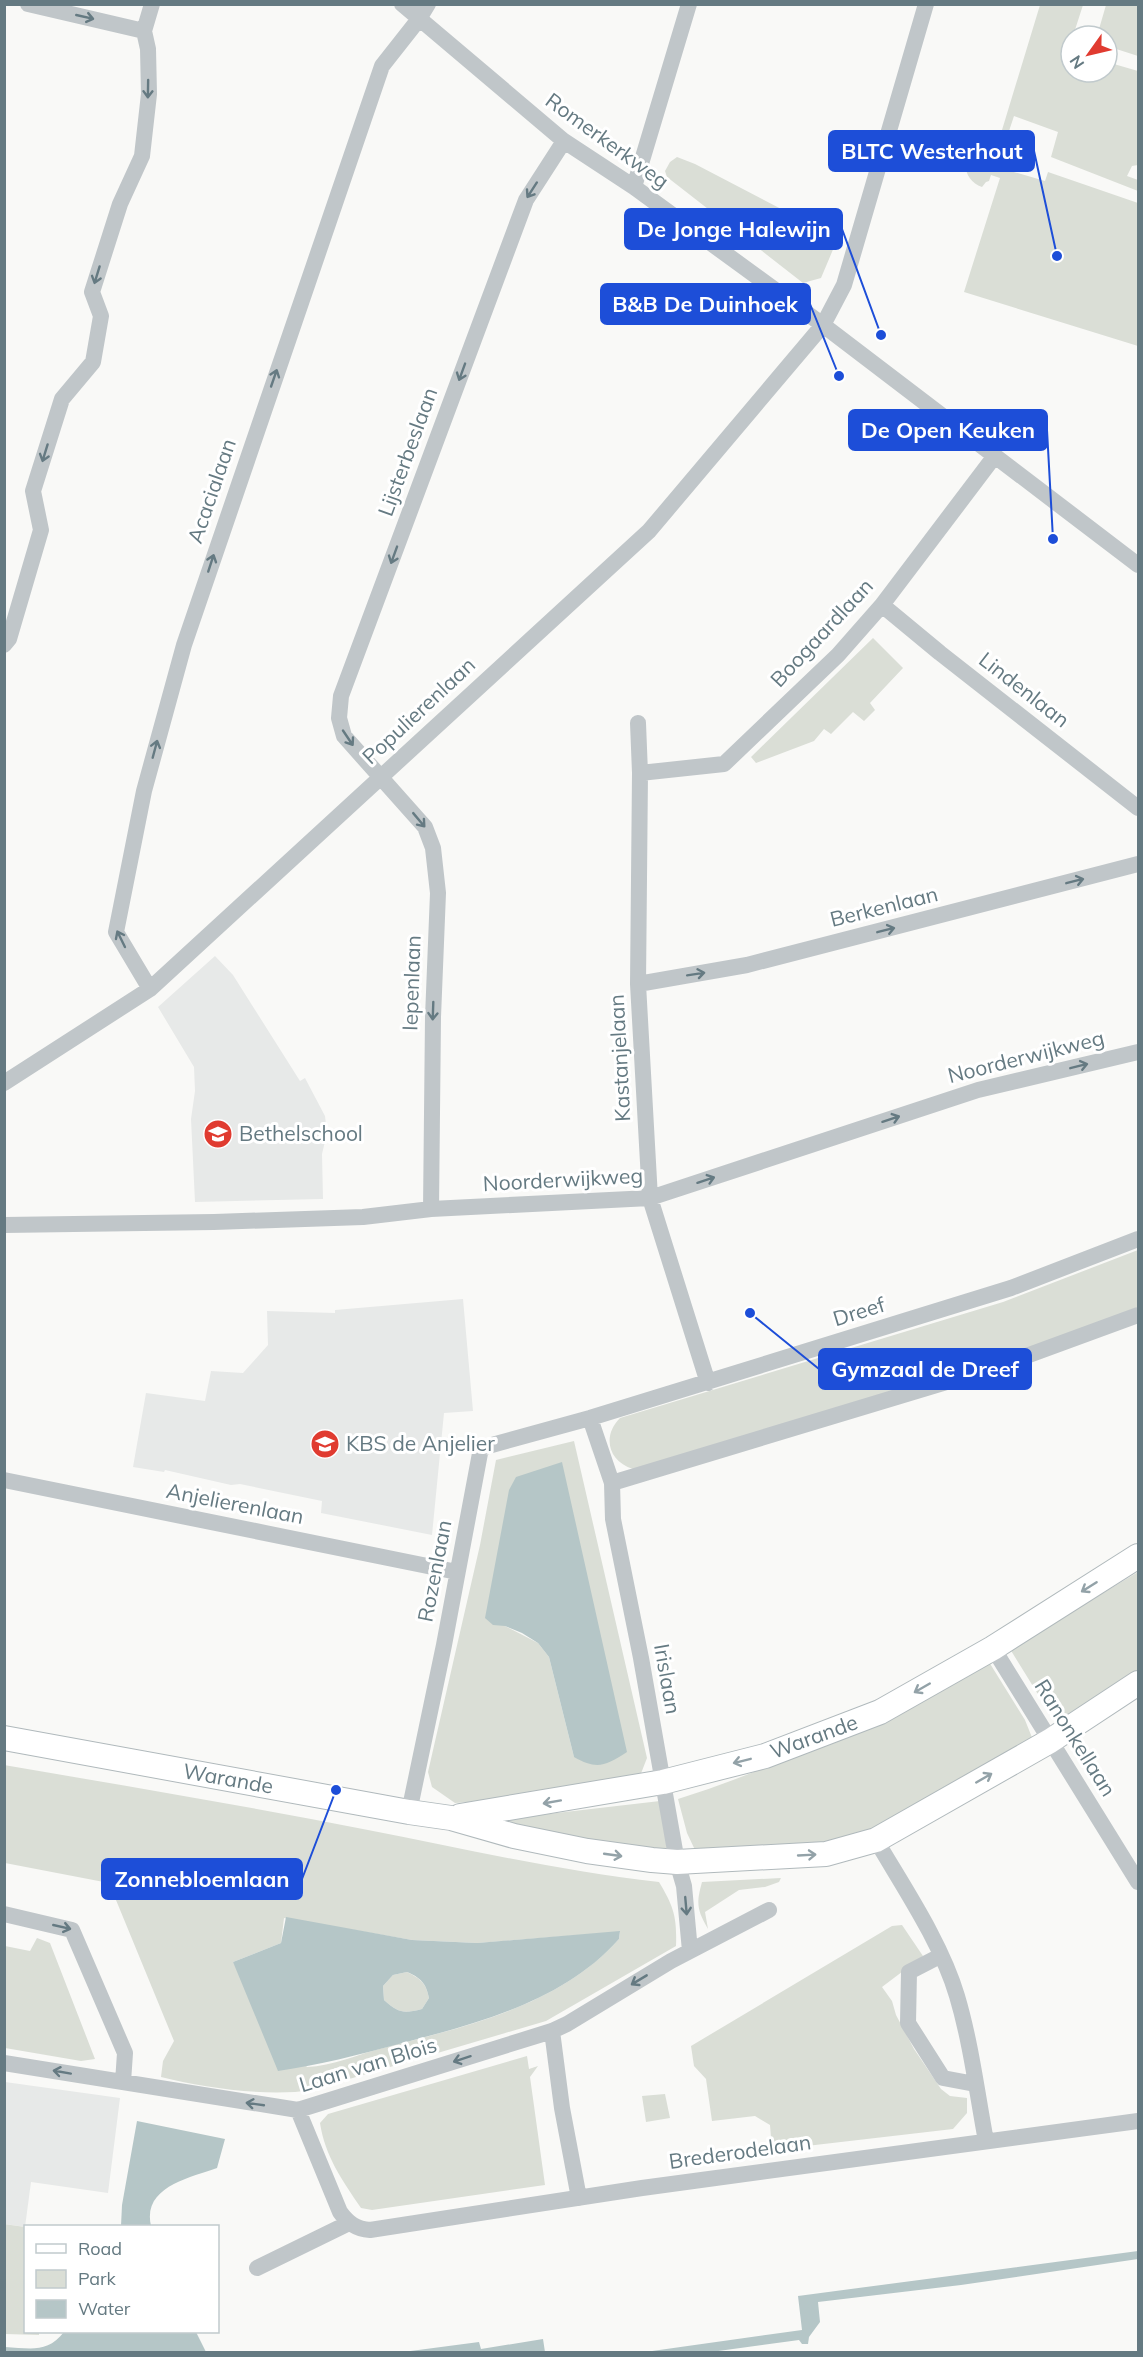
<svg xmlns="http://www.w3.org/2000/svg" width="1143" height="2357" font-family="Mulish,sans-serif">
  <style>
    .built { fill: #e7e9e8 }
    .green { fill: #daded6; fill-rule: evenodd }
    .water { fill: #b5c6c7; fill-rule: evenodd }
    .lines { fill: none; stroke-linecap: round; stroke-linejoin: round }
    .secondary-casing { stroke: #b0b9bc; stroke-width: 26 }
    .minor { stroke: #c0c6c9; stroke-width: 16 }
    .secondary { stroke: #fff; stroke-width: 24 }
    .oneway { stroke: #657a82 }
    .oneway2 { stroke: #93a2a8 }
    .labels { text-anchor: middle; stroke-width: 6; stroke-linejoin: round; paint-order: stroke }
    .street-label { font-size: 21px; fill: #657a82; stroke: #fff }
    .poi-label { font-size: 21px; fill: #657a82; stroke: #fff; text-anchor: start }
    .leader { fill: none; stroke: #1d4ed8; stroke-width: 2 }
    .callout-dot { fill: #1d4ed8; stroke: #fff; stroke-width: 2 }
    .callout { fill: #1d4ed8; stroke: #1d4ed8; stroke-width: 2 }
    .callout-label { font-size: 22px; text-anchor: middle; font-weight: bold; fill: #fff }
  </style>
  <rect width="100%" height="100%" fill="#f9f9f7"/>
  <path class="built" d="M215 956 233 975 300 1081 305 1078 325 1116 327 1133 322 1154 323 1199 195 1202 191 1119 195 1091 194 1067 158 1007Z
    M463 1299 473 1411 444 1413 432 1535 321 1513 322 1501 240 1484 231 1485 165 1470 164 1472 133 1467 146 1393 205 1401 211 1371 243 1373 268 1345 267 1311 335 1313V1310Z
    M5 2082 120 2098 108 2193 31 2182 25 2227 5 2224Z"/>
  <path class="green" d="M1040 5H1083L1073 36H1071L1069 50 1071 51V72H1107V62L1138 71V165L1132 166 1127 176 1138 180V191L1051 157 1058 132 1014 116 1009 131 1002 130Z
    M1106 5H1138V56L1107 46V36H1097Z
    M677 157 695 164 785 211 840 233 821 278 803 283 667 177 665 171 670 162Z
    M966 158 1045 181 1048 172 1138 203V346L964 292 1000 178 991 175 989 181 986 182 982 187C970 183 963 171 966 158Z
    M873 638 903 668 870 703 875 710 864 721 853 712 831 734 824 729 814 741 756 763 751 757Z
    M1138 1250V1307L990 1364 633 1469C608 1461 602 1436 620 1418L1003 1302Z
    M574 1441 647 1758 640 1776 538 1797 455 1803 432 1787 428 1772 480 1545 496 1460ZM562 1463 574 1757 549 1657 538 1643 505 1626Z
    M1138 1572V1673L1057 1725 1010 1649Z
    M989 1662 1025 1720 1033 1740 879 1833 835 1842 695 1850 687 1833 678 1799C787 1765 887 1712 989 1662Z
    M4 1765C126 1786 247 1806 368 1830 465 1849 561 1871 659 1882 674 1907 677 1917 676 1946L546 2021 312 2090C268 2097 205 2088 161 2077L163 2061 174 2041 109 1883 5 1863ZM284 1918 412 1940 477 1943 620 1932 619 1939C559 2006 467 2026 383 2048 359 2054 332 2066 307 2067L233 1962 281 1943Z
    M660 1801 668 1856 462 1819 522 1817Z
    M781 1878 779 1882 765 1887 739 1890 705 1912 708 1929C697 1910 696 1904 702 1882Z
    M902 1925 923 1956 882 1987 892 2001 896 2015 914 2049 941 2089 950 2096 967 2098V2113L953 2129 772 2150 770 2125 755 2116 712 2121 706 2079 694 2066 691 2046 892 1926Z
    M37 1938 50 1943 95 2059 81 2061 5 2048V1946L30 1951Z
    M407 1972C421 1979 426 1983 429 1998L422 2009C403 2014 399 2013 384 2000L383 1986 393 1975Z
    M527 2056 529 2069 538 2066 530 2077 545 2185 372 2210 361 2208C342 2180 325 2156 320 2123L328 2114Z
    M665 2094 670 2118 646 2122 642 2096Z
    M4 2224 25 2227 26 2332H39V2335L5 2334Z"/>
  <path class="water" d="M562 1462 627 1752C605 1766 597 1770 574 1757L549 1657 538 1643 522 1633 505 1626 493 1625 485 1618 509 1490 516 1477Z
    M286 1917 412 1940 477 1943 620 1931 619 1939C563 2002 478 2023 399 2044 358 2055 319 2065 278 2071L233 1962 281 1943ZM407 1972C421 1978 426 1983 429 1998L422 2009C403 2014 399 2013 384 2000L383 1986 393 1975Z
    M137 2121 225 2139 217 2168C189 2178 142 2187 151 2226H121L122 2205Z
    M1138 2251V2259L961 2285 818 2302 820 2322 809 2337 808 2344H802L799 2340 711 2352H645L802 2330 798 2296Z
    M64 2332H196L206 2352H5V2347C29 2348 47 2354 64 2332Z
    M543 2339 545 2352H403L479 2342 481 2349Z"/>
  <g class="lines">
    <g class="secondary-casing">
      <path id="secondary" d="M4 1738 409 1812 451 1818 514 1836 587 1851 652 1860 677 1862 826 1854 876 1840 1050 1741 1138 1683
        M460 1816 663 1782 765 1756 880 1712 993 1648 1138 1556"/>
    </g>
    <path class="minor" d="M28 4 144 31
      M402 4 564 141 634 187 823 325 1138 565
      M634 187 689 4
      M882 605 940 653 1138 808
      M4 645 9 639 41 530 33 491 62 399 93 362 101 316 92 292 120 204 142 156 149 94 148 49 144 31 152 4
      M638 723 640 773 638 984 650 1198 708 1383
      M640 773 724 764 838 655 882 605 994 457
      M638 984 747 965 1138 864
      M150 989 116 932 144 791 184 645 382 66 419 19 428 4
      M4 1083 150 989 649 531 823 325 844 285 926 4
      M431 1209 433 1017 438 893 433 848 425 827 344 736 339 718 341 696 526 200 564 141
      M4 1225 214 1222 363 1217 431 1209 650 1198 978 1090 1138 1052
      M590 1418 612 1483 613 1519 641 1658 677 1862 684 1886 690 1951
      M4 1480 457 1572
      M612 1483 996 1367 1138 1315
      M993 1648 1138 1882
      M409 1812 444 1645 481 1448 590 1418 1011 1288 1138 1239
      M876 1840C904 1888 941 1942 957 1996 971 2043 977 2093 986 2141
      M4 1914 72 1930 125 2053 123 2082
      M940 1956 909 1972 908 2023 943 2078 975 2084
      M552 2031 562 2108 579 2198
      M4 2063 298 2110 552 2031 567 2024 671 1961 769 1910
      M298 2110 340 2212C348 2223 356 2229 370 2230L642 2188 1138 2121
      M257 2268 349 2223"/>
    <use href="#secondary" class="secondary"/>
  </g>
  <defs><path id="oneway-shaft" d="M-6 0H5M1.5-3L5.5 0L1.5 3" fill="none" stroke-width="1.6" stroke-linecap="round" stroke-linejoin="round" transform="scale(1.5)"/></defs>
  <g class="oneway">
    <use href="#oneway-shaft" transform="translate(85 17) rotate(13)"/>
    <use href="#oneway-shaft" transform="translate(148 89) rotate(91)"/>
    <use href="#oneway-shaft" transform="translate(532 190) rotate(123)"/>
    <use href="#oneway-shaft" transform="translate(97 275) rotate(107)"/>
    <use href="#oneway-shaft" transform="translate(462 372) rotate(110)"/>
    <use href="#oneway-shaft" transform="translate(274 378) rotate(-71)"/>
    <use href="#oneway-shaft" transform="translate(45 453) rotate(107)"/>
    <use href="#oneway-shaft" transform="translate(394 555) rotate(110)"/>
    <use href="#oneway-shaft" transform="translate(211 563) rotate(-72)"/>
    <use href="#oneway-shaft" transform="translate(348 738) rotate(56)"/>
    <use href="#oneway-shaft" transform="translate(155 749) rotate(-75)"/>
    <use href="#oneway-shaft" transform="translate(419 820) rotate(50)"/>
    <use href="#oneway-shaft" transform="translate(1075 881) rotate(-14)"/>
    <use href="#oneway-shaft" transform="translate(886 930) rotate(-14)"/>
    <use href="#oneway-shaft" transform="translate(121 939) rotate(-116)"/>
    <use href="#oneway-shaft" transform="translate(696 974) rotate(-9)"/>
    <use href="#oneway-shaft" transform="translate(433 1011) rotate(92)"/>
    <use href="#oneway-shaft" transform="translate(1079 1066) rotate(-14)"/>
    <use href="#oneway-shaft" transform="translate(891 1119) rotate(-18)"/>
    <use href="#oneway-shaft" transform="translate(706 1180) rotate(-18)"/>
    <use href="#oneway-shaft" transform="translate(686 1906) rotate(85)"/>
    <use href="#oneway-shaft" transform="translate(62 1927) rotate(13)"/>
    <use href="#oneway-shaft" transform="translate(639 1980) rotate(149)"/>
    <use href="#oneway-shaft" transform="translate(462 2059) rotate(162)"/>
    <use href="#oneway-shaft" transform="translate(62 2072) rotate(-170)"/>
    <use href="#oneway-shaft" transform="translate(255 2104) rotate(-172)"/>
  </g>
  <g class="oneway2">
    <use href="#oneway-shaft" transform="translate(1089 1587) rotate(148)"/>
    <use href="#oneway-shaft" transform="translate(922 1688) rotate(150)"/>
    <use href="#oneway-shaft" transform="translate(742 1761) rotate(166)"/>
    <use href="#oneway-shaft" transform="translate(984 1778) rotate(-30)"/>
    <use href="#oneway-shaft" transform="translate(552 1802) rotate(170)"/>
    <use href="#oneway-shaft" transform="translate(613 1855) rotate(8)"/>
    <use href="#oneway-shaft" transform="translate(807 1855) rotate(-3)"/>
  </g>
  <defs>
    <g id="school-disc" transform="scale(1.5)"><circle r="9.5" fill="#e03b30" stroke="#fff"/><path d="M0-5L7-2L0 1L-7-2ZM-4 1L0 2.5L4 1V4Q0 6-4 4Z" fill="#fff"/></g>
  </defs>
  <g fill-rule="evenodd">
    <use href="#school-disc" x="218" y="1134"/>
    <use href="#school-disc" x="325" y="1444"/>
  </g>
  <g class="labels">
    <g class="street-label">
      <text transform="translate(607 141) rotate(36)" y="7">Romerkerkweg</text>
      <text transform="translate(408 452) rotate(-70)" y="7">Lijsterbeslaan</text>
      <text transform="translate(212 491) rotate(-71)" y="7">Acacialaan</text>
      <text transform="translate(822 633) rotate(-47)" y="7">Boogaardlaan</text>
      <text transform="translate(1024 690) rotate(38)" y="7">Lindenlaan</text>
      <text transform="translate(419 711) rotate(-43)" y="7">Populierenlaan</text>
      <text transform="translate(884 907) rotate(-14)" y="7">Berkenlaan</text>
      <text transform="translate(412 983) rotate(-88)" y="7">Iepenlaan</text>
      <text transform="translate(1026 1057) rotate(-14)" y="7">Noorderwijkweg</text>
      <text transform="translate(620 1058) rotate(-93)" y="7">Kastanjelaan</text>
      <text transform="translate(563 1180) rotate(-3)" y="7">Noorderwijkweg</text>
      <text transform="translate(859 1312) rotate(-17)" y="7">Dreef</text>
      <text transform="translate(235 1504) rotate(11)" y="7">Anjelierenlaan</text>
      <text transform="translate(435 1571) rotate(-79)" y="7">Rozenlaan</text>
      <text transform="translate(667 1679) rotate(80)" y="7">Irislaan</text>
      <text transform="translate(814 1737) rotate(-20)" y="7">Warande</text>
      <text transform="translate(1075 1738) rotate(58)" y="7">Ranonkellaan</text>
      <text transform="translate(228 1779) rotate(10)" y="7">Warande</text>
      <text transform="translate(368 2065) rotate(-17)" y="7">Laan van Blois</text>
      <text transform="translate(740 2152) rotate(-8)" y="7">Brederodelaan</text>
    </g>
    <g class="poi-label">
      <text x="239" y="1141">Bethelschool</text>
      <text x="346" y="1451">KBS de Anjelier</text>
    </g>
  </g>
  <path class="leader" d="M1057 256L1034 151M881 335L842 229M839 376L810 304M1053 539L1047 430M750 1313L819 1369M336 1790L302 1879"/>
  <g class="callout-dot">
    <circle cx="1057" cy="256" r="6"/>
    <circle cx="881" cy="335" r="6"/>
    <circle cx="839" cy="376" r="6"/>
    <circle cx="1053" cy="539" r="6"/>
    <circle cx="750" cy="1313" r="6"/>
    <circle cx="336" cy="1790" r="6"/>
  </g>
  <g class="callout">
    <rect x="829" y="131" width="205" height="40" rx="6"/>
    <rect x="625" y="209" width="217" height="40" rx="6"/>
    <rect x="601" y="284" width="209" height="40" rx="6"/>
    <rect x="849" y="410" width="198" height="40" rx="6"/>
    <rect x="819" y="1349" width="212" height="40" rx="6"/>
    <rect x="102" y="1859" width="200" height="40" rx="6"/>
  </g>
  <g class="callout-label">
    <text x="932" y="159">BLTC Westerhout</text>
    <text x="734" y="237">De Jonge Halewijn</text>
    <text x="705" y="312">B&amp;B De Duinhoek</text>
    <text x="948" y="438">De Open Keuken</text>
    <text x="925" y="1377">Gymzaal de Dreef</text>
    <text x="202" y="1887">Zonnebloemlaan</text>
  </g>
  <rect width="1143" height="2357" fill="none" stroke="#657a82" stroke-width="12"/>
  <rect x="24" y="2225" width="195" height="108" fill="#ffffff" stroke="#c1cacd" stroke-width="1.5"/>
  <rect x="36" y="2244" width="30" height="9" fill="#ffffff" stroke="#c1cacd" stroke-width="1.5"/>
  <text x="78" y="2255" font-size="18" fill="#657a82">Road</text>
  <rect x="36" y="2270" width="30" height="18" fill="#daded6" stroke="#c1cacd" stroke-width="1.5"/>
  <text x="78" y="2285" font-size="18" fill="#657a82">Park</text>
  <rect x="36" y="2300" width="30" height="18" fill="#b5c6c7" stroke="#c1cacd" stroke-width="1.5"/>
  <text x="78" y="2315" font-size="18" fill="#657a82">Water</text>
  <g transform="translate(1089 54) rotate(236)"><circle r="28" fill="#ffffff" stroke="#c1cacd" stroke-width="1.5"/>
  <path d="M0-4.5L10 22L0 15L-10 22Z" fill="#e03b30"/>
  <text y="-9" font-size="16" font-weight="bold" text-anchor="middle" fill="#657a82">N</text>
  </g>
</svg>
